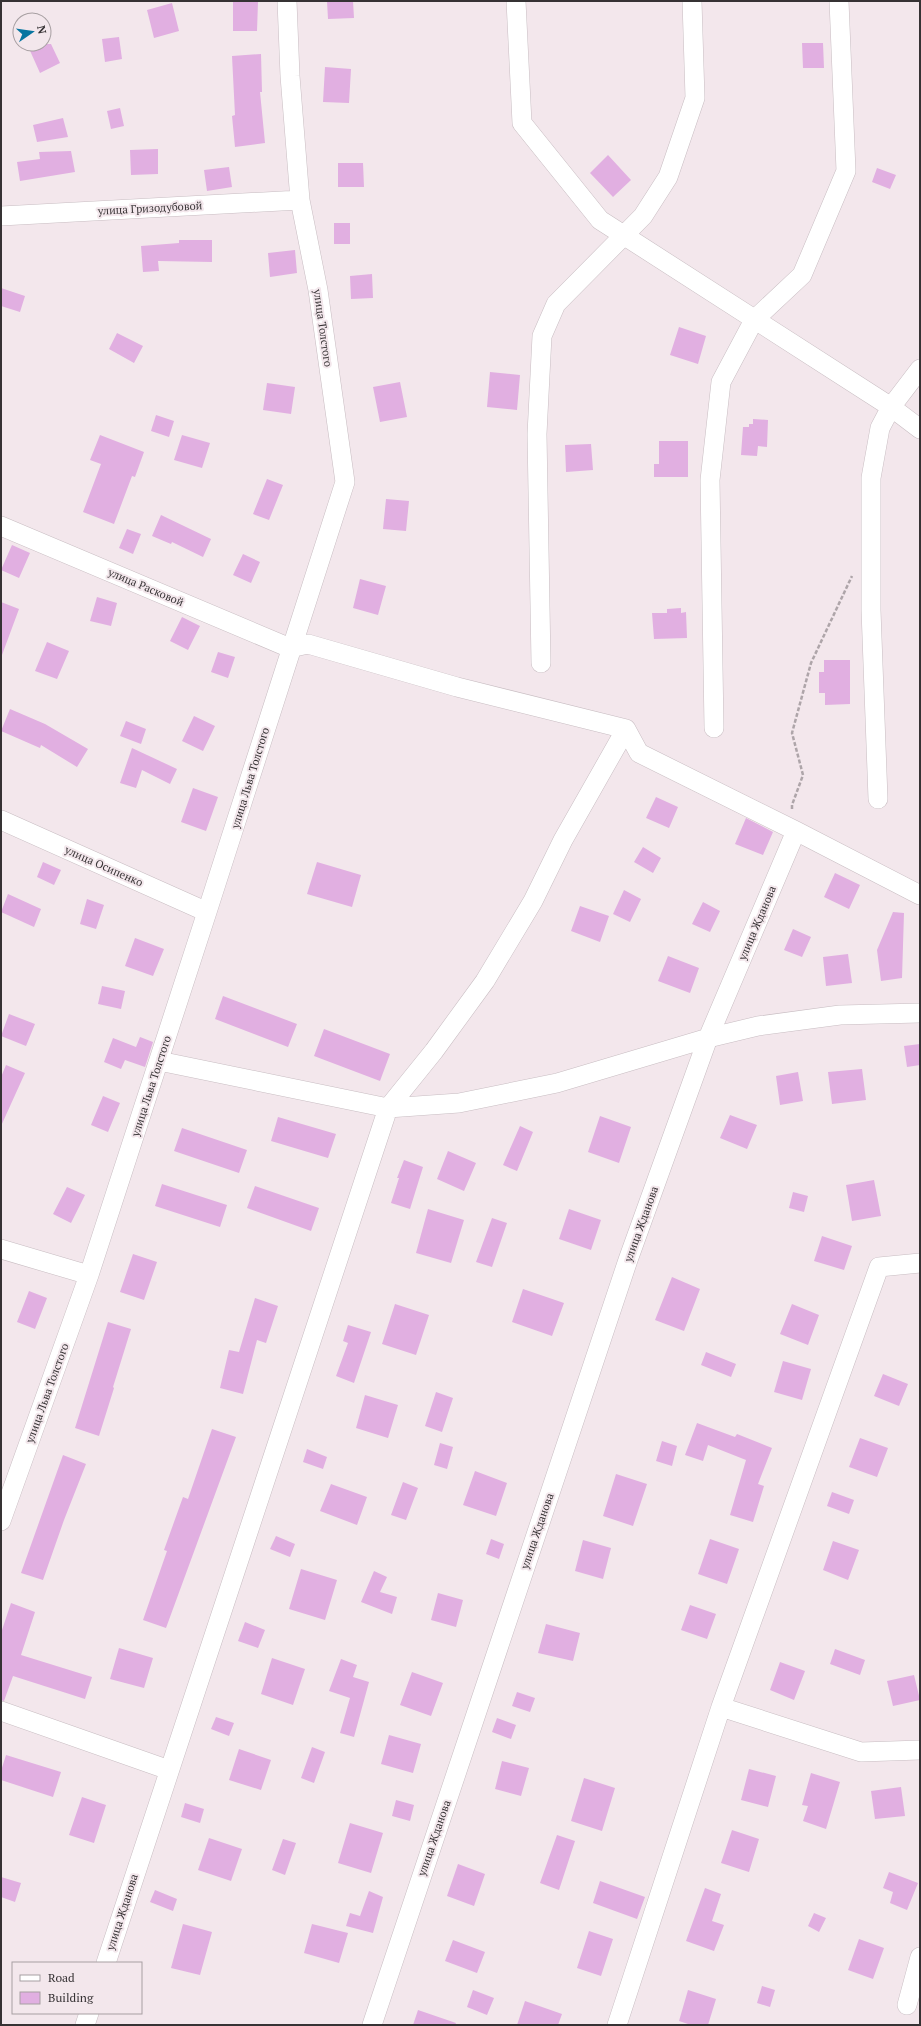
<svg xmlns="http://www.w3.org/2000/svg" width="921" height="2026" font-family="'PT Serif',serif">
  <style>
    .building { fill: #e1afe1 }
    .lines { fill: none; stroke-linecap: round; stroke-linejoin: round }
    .minor-casing { stroke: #c8bdc2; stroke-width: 20 }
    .path { stroke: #aea5a9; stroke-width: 2.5; stroke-dasharray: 4 2; stroke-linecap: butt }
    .minor { stroke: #fff; stroke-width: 19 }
    .labels { text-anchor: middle; stroke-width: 4; stroke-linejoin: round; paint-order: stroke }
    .street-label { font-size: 11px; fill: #363234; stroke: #f3e7ec }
  </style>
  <rect width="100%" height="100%" fill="#f3e7ec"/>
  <path class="building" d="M327 1H353L354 18 328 19Z
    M233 2H258L257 31H233Z
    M172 3 179 31 154 38 147 10Z
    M119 37 122 59 105 62 102 39Z
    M802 43H823L824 68H803Z
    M27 44H51L60 63 40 73Z
    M261 54 262 92H260L265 143 235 147 232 116 235 115 232 56Z
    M325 67 351 69 349 103 323 102Z
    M120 108 124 126 111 129 107 111Z
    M63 118 68 137 37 142 33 125Z
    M158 149V174L131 175 130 150Z
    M71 151 75 172 20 181 17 162 40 159 39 152Z
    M608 155 631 180 613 197 590 173Z
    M338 163H363L364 187H338Z
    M229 167 232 187 207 191 204 170Z
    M877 168 896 175 890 189 872 182Z
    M334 223H350V244H334Z
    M179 240H212V262L158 261 159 271 143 272 141 246 179 243Z
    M295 250 297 273 270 277 268 253Z
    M372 274 373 298 351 299 350 276Z
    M1 288 25 296 20 312 1 306Z
    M679 327 706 336 698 364 670 355Z
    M117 333 143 346 134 363 109 349Z
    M490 372 520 375 517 410 487 407Z
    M400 382 407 417 380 422 373 387Z
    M267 383 295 387 291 414 263 410Z
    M156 415 174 421 169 437 151 431Z
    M753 419 768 420 767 447 758 446 757 456 741 455 743 427H749V424H753Z
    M100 435 144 452 135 477 132 476 114 524 83 512 101 464 90 460Z
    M182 435 210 443 202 468 174 460Z
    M659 441H688V477H654V464H659Z
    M591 444 593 470 566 472 565 445Z
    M267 479 283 485 269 520 253 514Z
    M386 499 409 501 406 531 383 529Z
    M161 515 211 539 203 557 172 542 171 544 152 536Z
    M127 529 141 534 133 554 119 548Z
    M12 545 30 553 19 578 1 570Z
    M243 554 260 562 251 583 233 575Z
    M360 579 386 586 378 615 353 608Z
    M97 597 117 603 111 626 90 621Z
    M1 602 19 609 2 655 1 654Z
    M681 608V613L686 612 687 638 654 639 652 613H667V609Z
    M182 617 200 626 188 650 170 641Z
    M47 642 69 651 57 679 35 671Z
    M218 652 235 657 228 678 211 672Z
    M824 660H850V704L825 705V693H819V672H824Z
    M10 709 45 724 88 749 77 767 41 745 40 748 1 731Z
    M194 716 215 726 203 751 182 741Z
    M126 721 146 729 141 744 120 736Z
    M132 748 177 769 170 784 142 770 136 788 120 783Z
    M193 788 218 797 206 831 181 822Z
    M656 797 678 807 669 828 646 818Z
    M746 818 773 832 763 855 735 844Z
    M643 847 661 858 653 873 634 862Z
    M43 862 61 870 54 885 37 877Z
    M317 862 361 875 352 907 307 894Z
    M835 873 860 885 849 909 824 897Z
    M624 890 641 899 630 922 613 914Z
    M8 894 41 909 34 927 1 912Z
    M87 899 104 905 96 929 80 924Z
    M703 902 720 911 710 932 692 924Z
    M580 906 609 916 600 942 571 931Z
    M893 912 904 913 902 978 881 981 877 950Z
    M793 929 811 937 802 957 784 950Z
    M135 938 164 949 153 976 125 966Z
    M848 954 852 983 826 986 823 957Z
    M668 956 699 968 690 993 658 981Z
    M102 986 125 991 121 1009 98 1004Z
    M223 996 297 1024 288 1047 215 1019Z
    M9 1014 35 1024 26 1046 1 1036Z
    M324 1029 390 1054 380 1081 314 1056Z
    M140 1037 153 1042 145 1067 125 1060 121 1069 104 1062 113 1038 136 1047Z
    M920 1044V1065L907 1067 904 1046Z
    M6 1065 25 1073 1 1126V1077Z
    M862 1069 866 1100 832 1104 828 1072Z
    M798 1072 803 1101 780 1105 776 1076Z
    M103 1096 120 1103 108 1132 91 1125Z
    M730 1115 757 1125 747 1149 720 1138Z
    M600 1116 631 1127 619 1163 588 1152Z
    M278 1117 336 1134 328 1158 271 1141Z
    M520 1126 533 1132 517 1171 503 1165Z
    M182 1128 247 1150 239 1173 174 1151Z
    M448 1151 476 1163 464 1191 437 1179Z
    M404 1160 423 1167 410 1209 391 1203 399 1178H397Z
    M874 1180 881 1216 852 1221 846 1185Z
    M162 1184 227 1205 220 1227 155 1206Z
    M255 1186 319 1208 311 1231 247 1208Z
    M67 1187 85 1195 71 1223 53 1214Z
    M793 1192 808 1196 804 1212 789 1208Z
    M428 1209 464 1220 451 1263 416 1253Z
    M569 1209 601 1220 591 1250 559 1239Z
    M492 1218 507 1223 492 1267 476 1262Z
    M822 1236 852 1246 844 1270 814 1261Z
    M133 1254 157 1262 144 1300 120 1292Z
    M672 1277 700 1289 684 1331 655 1320Z
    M523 1289 564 1303 552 1336 512 1322Z
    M29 1291 47 1298 35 1329 17 1322Z
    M255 1298 278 1306 266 1343 257 1340 243 1394 220 1388 229 1350 239 1352Z
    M395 1304 429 1315 416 1355 382 1344Z
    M792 1304 819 1315 808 1345 780 1334Z
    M108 1322 131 1329 113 1387 114 1388 99 1436 75 1428Z
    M348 1325 371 1332 354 1383 336 1376 348 1343 343 1341Z
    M706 1352 736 1364 731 1377 701 1365Z
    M783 1361 811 1369 802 1400 774 1392Z
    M883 1374 908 1384 899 1406 874 1396Z
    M436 1392 453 1398 442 1432 425 1426Z
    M365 1395 398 1405 388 1438 356 1428Z
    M697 1423 735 1437 737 1434 772 1448 758 1484 764 1486 753 1522 730 1515 746 1460 708 1445 703 1461 685 1455Z
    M212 1429 236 1437 166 1628 143 1620 167 1551 164 1550 183 1497 188 1499Z
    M860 1438 888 1448 877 1477 849 1467Z
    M662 1441 677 1446 672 1466 656 1461Z
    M440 1443 453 1447 447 1469 434 1465Z
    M307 1449 327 1457 323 1469 303 1462Z
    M63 1455 86 1464 64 1520 43 1580 21 1573Z
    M475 1471 507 1483 496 1516 463 1505Z
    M616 1474 647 1484 633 1526 603 1516Z
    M403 1482 418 1488 406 1520 391 1515Z
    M331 1484 367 1497 357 1525 320 1511Z
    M832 1492 854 1500 849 1514 827 1506Z
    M276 1536 295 1544 290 1557 270 1549Z
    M491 1539 504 1544 499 1559 486 1554Z
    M710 1539 739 1549 727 1584 698 1574Z
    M583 1540 611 1548 603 1579 575 1571Z
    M833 1541 859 1550 848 1580 823 1570Z
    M301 1569 337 1580 325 1620 289 1609Z
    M374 1571 387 1577 380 1592 397 1597 392 1614 361 1602Z
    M438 1593 463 1600 456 1627 431 1620Z
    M11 1603 35 1612 21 1655 92 1677 85 1699 13 1676 4 1701 1 1700V1633Z
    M690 1605 716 1614 707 1639 681 1630Z
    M245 1622 265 1630 258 1648 238 1641Z
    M546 1624 580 1633 573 1661 538 1653Z
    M119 1648 153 1658 144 1688 110 1679Z
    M835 1649 865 1660 860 1675 830 1664Z
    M272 1658 305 1669 293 1705 261 1694Z
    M341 1659 357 1665 353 1677 369 1682 354 1737 340 1733 350 1698 329 1691Z
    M780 1662 805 1671 794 1700 770 1690Z
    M412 1672 443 1683 431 1716 400 1705Z
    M914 1675 920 1700 893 1706 887 1681Z
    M517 1692 535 1698 530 1712 512 1706Z
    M216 1717 234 1723 229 1736 211 1729Z
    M497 1718 516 1725 511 1739 492 1732Z
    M389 1735 421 1744 413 1773 381 1764Z
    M312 1747 325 1752 314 1783 301 1778Z
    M239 1749 271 1760 261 1790 229 1780Z
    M6 1755 61 1772 53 1797 1 1780V1771Z
    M502 1761 529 1768 521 1796 495 1789Z
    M749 1769 776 1776 768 1807 741 1800Z
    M811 1773 840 1782 826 1829 803 1821 808 1806 802 1805Z
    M584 1778 615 1788 602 1831 571 1821Z
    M901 1787 905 1816 875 1819 871 1791Z
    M82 1797 106 1805 94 1843 69 1835Z
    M396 1800 414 1805 410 1821 392 1816Z
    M185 1803 204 1809 200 1823 181 1817Z
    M350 1823 383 1833 371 1873 338 1863Z
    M732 1830 759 1839 749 1872 721 1863Z
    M557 1835 575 1841 559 1890 540 1883Z
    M209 1838 242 1849 231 1881 198 1870Z
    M283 1839 296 1843 285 1875 272 1870Z
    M458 1864 485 1874 474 1906 447 1896Z
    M889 1872 918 1883 907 1910 890 1903 893 1892 883 1888Z
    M1 1877 21 1883 15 1902 1 1897Z
    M600 1881 645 1897 637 1919 593 1903Z
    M705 1888 721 1894 712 1921 724 1925 714 1951 686 1941Z
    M155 1890 177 1899 173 1911 150 1902Z
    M369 1891 383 1897 373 1933 346 1926 350 1913 360 1916Z
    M814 1913 826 1918 819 1932 808 1926Z
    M183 1924 212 1932 200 1975 171 1968Z
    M312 1924 348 1933 339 1963 304 1953Z
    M589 1931 613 1939 601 1976 577 1968Z
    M859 1939 884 1948 873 1979 848 1970Z
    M453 1940 485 1952 477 1973 445 1961Z
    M762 1986 775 1990 770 2007 757 2003Z
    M473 1990 494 1998 487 2015 467 2007Z
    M688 1990 716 1999 708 2025H691L679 2021Z
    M525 2001 562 2014 558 2025H517Z
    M418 2010 456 2023 455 2025H413Z"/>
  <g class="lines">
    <g class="minor-casing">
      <path id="minor" d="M516 1 522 123 600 220 891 407 920 429
        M1 216 300 200
        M1 526 290 648
        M290 648 308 644 457 687 626 729 639 753 796 831 920 895
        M541 663 537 434 542 336 556 304 643 216 668 177 695 98 692 1
        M714 728 710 480 721 382 754 320 802 275 846 171 839 1
        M878 799 871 610V478L880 428 891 407 920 369
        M1 820 207 912
        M159 1061 388 1108 434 1051 485 981 533 901 563 840 626 729
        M1 1249 89 1275
        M1 1521 89 1275 207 912 345 482 318 290 300 200 290 76 287 1
        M721 1707 861 1752 920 1750
        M1 1711 169 1770
        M106 1963 388 1108 459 1103 557 1083 708 1038 758 1026 840 1015 920 1013
        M907 2005 920 1957
        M85 2025 89 2013
        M372 2025 628 1260 708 1038 796 831
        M617 2025 721 1707 879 1267 920 1263"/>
    </g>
    <path class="path" d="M792 809V805L803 775 792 733 811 663 852 576"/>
    <use href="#minor" class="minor"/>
  </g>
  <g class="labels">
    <g class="street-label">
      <text transform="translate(150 208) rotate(-3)" y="4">улица Гризодубовой</text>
      <text transform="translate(323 328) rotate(82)" y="4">улица Толстого</text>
      <text transform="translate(146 587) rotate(23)" y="4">улица Расковой</text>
      <text transform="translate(250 778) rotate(-73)" y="4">улица Льва Толстого</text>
      <text transform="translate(104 866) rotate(24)" y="4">улица Осипенко</text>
      <text transform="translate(757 923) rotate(-67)" y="4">улица Жданова</text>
      <text transform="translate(151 1086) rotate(-72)" y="4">улица Льва Толстого</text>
      <text transform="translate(641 1224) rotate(-70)" y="4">улица Жданова</text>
      <text transform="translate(47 1393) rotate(-70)" y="4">улица Льва Толстого</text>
      <text transform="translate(537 1531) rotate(-71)" y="4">улица Жданова</text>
      <text transform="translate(434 1838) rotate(-71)" y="4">улица Жданова</text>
      <text transform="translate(122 1912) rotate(-72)" y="4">улица Жданова</text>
    </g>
  </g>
  <rect width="921" height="2026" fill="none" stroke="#363234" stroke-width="4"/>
  <rect x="12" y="1962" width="130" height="52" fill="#f3e7ec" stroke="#a79fa2"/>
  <rect x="20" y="1975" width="20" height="6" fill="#ffffff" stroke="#a79fa2"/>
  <text x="48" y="1982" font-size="12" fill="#363234">Road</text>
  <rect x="20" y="1992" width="20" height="12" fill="#e1afe1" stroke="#a79fa2"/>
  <text x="48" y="2002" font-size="12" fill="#363234">Building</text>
  <g transform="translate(32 32) rotate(77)"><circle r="19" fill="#f3e7ec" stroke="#a79fa2"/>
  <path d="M0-3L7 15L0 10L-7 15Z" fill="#0775a0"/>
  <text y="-6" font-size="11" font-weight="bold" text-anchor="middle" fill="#363234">N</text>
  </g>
</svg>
